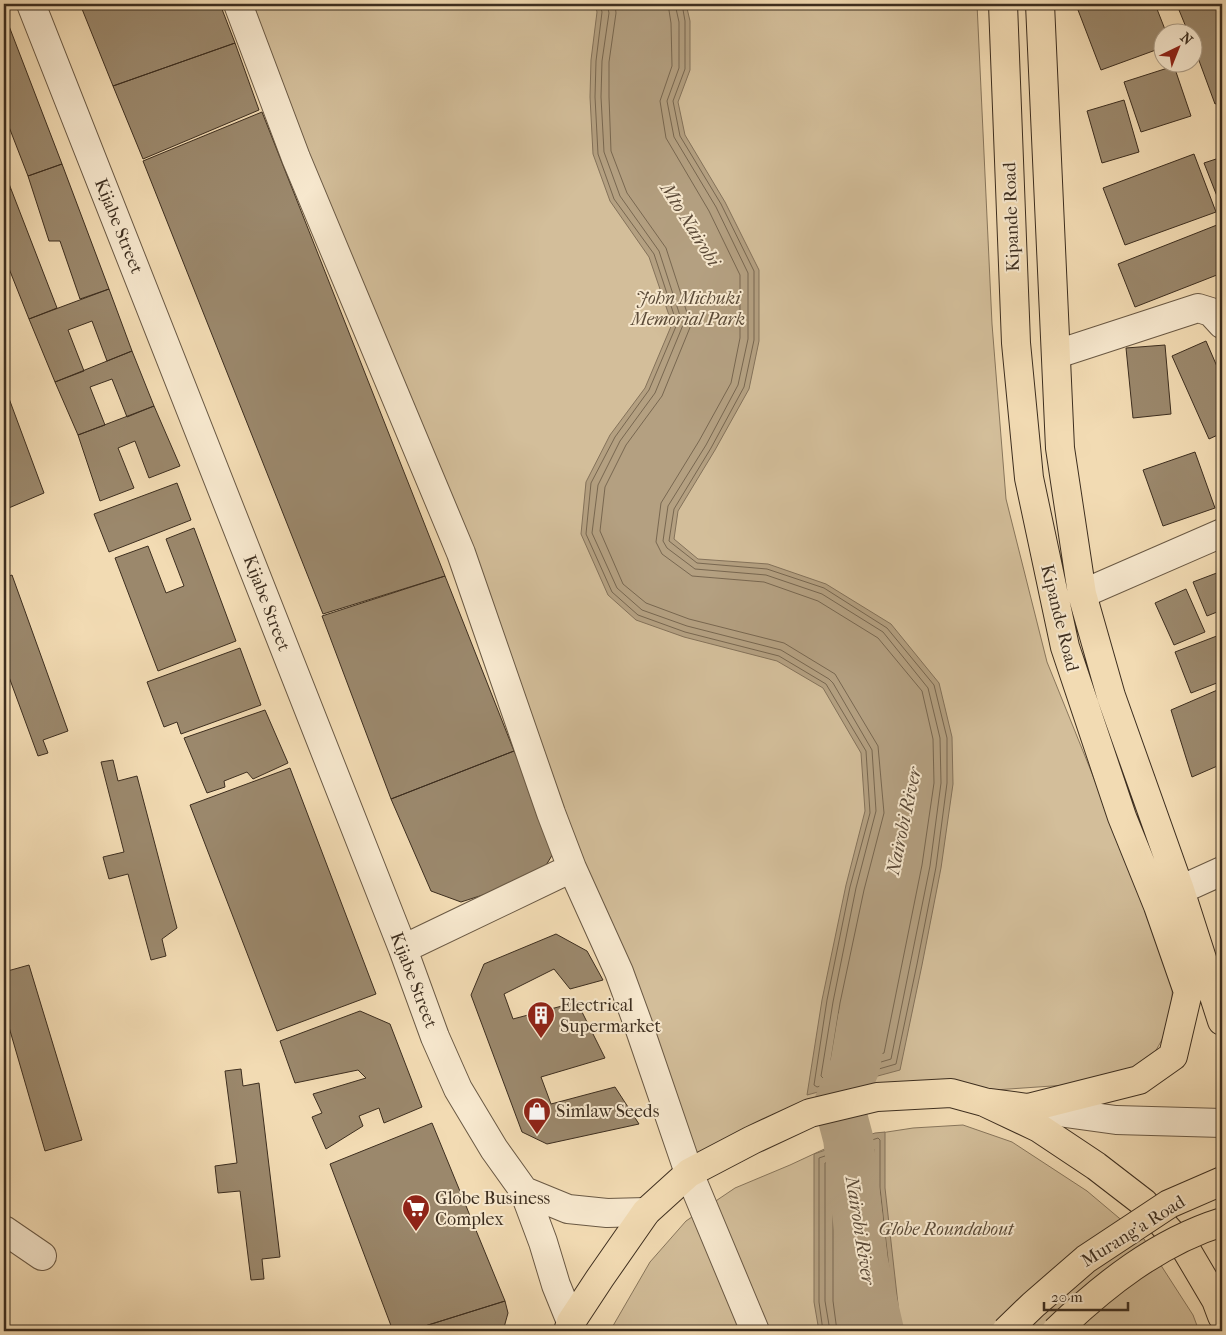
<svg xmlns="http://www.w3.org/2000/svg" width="1226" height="1335" font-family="'IM FELL French Canon',serif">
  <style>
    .green { fill: #d3be9a; stroke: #88765c }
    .water { fill: #b4a081; stroke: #84725a }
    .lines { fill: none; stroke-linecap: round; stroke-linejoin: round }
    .shore { stroke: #786750; stroke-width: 1 }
    .river { stroke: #b4a081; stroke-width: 50 }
    .building { fill: #9b886c; stroke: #3d2e1f }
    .minor-casing { stroke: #6a5944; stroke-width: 30 }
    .major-casing { stroke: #3d2e1f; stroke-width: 30 }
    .highway-casing { stroke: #3d2e1f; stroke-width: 30 }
    .minor { stroke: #f7e8ce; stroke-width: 28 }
    .major { stroke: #f2dbb3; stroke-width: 28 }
    .highway { stroke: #f2dbb3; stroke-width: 28 }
    .highway-bridge-casing { stroke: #3d2e1f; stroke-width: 30; stroke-linecap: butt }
    .highway-bridge { stroke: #f2dbb3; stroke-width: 28 }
    .labels { text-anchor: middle; stroke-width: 4; stroke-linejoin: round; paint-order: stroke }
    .street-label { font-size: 18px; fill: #3d2e1f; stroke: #f7e8ce }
    .park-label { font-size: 18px; font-style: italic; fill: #5b4b38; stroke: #f7e8ce }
    .poi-label { font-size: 18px; fill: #3d2e1f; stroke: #f7e8ce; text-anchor: start }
    .water-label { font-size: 19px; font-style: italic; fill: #5b4a38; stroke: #f7e8ce }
  </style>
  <rect width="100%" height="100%" fill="#f2dbb3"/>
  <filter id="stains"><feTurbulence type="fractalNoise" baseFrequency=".004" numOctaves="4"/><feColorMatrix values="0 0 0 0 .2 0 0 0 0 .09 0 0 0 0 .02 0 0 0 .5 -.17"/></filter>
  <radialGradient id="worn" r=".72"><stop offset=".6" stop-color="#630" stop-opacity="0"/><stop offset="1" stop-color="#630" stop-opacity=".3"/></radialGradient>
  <path class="green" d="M235 4H977L992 324 1006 499 1047 662 1173 974 1171 1024 1139 1080 951 1093 907 1094 686 1165Z
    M963 1125 1012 1142 1087 1191 1144 1239 1193 1315 1199 1331H610L650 1262 686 1221 735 1188 790 1165 848 1138 913 1128Z"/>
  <path class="water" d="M595 4H686L690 21V70L678 102 685 135 725 202 759 270V341L749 389 715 450 678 511 674 539 698 559 768 564 826 584 891 624 939 683 952 737 953 784 941 868 922 965 900 1070 807 1095 822 1000 846 885 865 811 861 753 823 688 777 661 684 637 636 620 608 595 581 534 586 482 610 435 645 388 672 324 649 257 610 201 593 154 590 97 591 60 597 12Z
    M885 1132V1188L901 1331H819L814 1302V1154L875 1133Z"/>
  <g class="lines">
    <path class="shore" d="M600 4 602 12 596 61 595 97 598 154 614 199 654 254 677 324 649 390 615 437 591 483 586 534 612 592 638 615 685 632 779 656 826 684 866 751 870 813 850 887 827 1000 814 1085 817 1087 896 1064 917 964 936 867 947 783V738L934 685 887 628 824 588 767 569 697 563 669 541 674 509 711 448 744 387 754 340V271L721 204 680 136 673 101 685 69V21L682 4
      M607 4 609 13 602 61 601 97 604 152 620 196 659 251 683 325 655 393 620 441 598 485 592 533 617 588 642 610 687 626 781 650 829 679 833 683 872 750 876 811 856 888 833 1002 821 1076 824 1079 891 1059 930 866 941 783 940 738 928 688 883 632 822 594 766 575 695 569 667 548 663 541 668 506 706 445 738 385 748 339V273L716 207 674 137 667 101 679 68V22L675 4
      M615 4 616 13 609 62V97L611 151 627 193 666 248 691 325 662 396 626 445 605 487 600 531 623 584 646 603 689 619 784 643 835 674 878 746 884 813 864 890 840 1003 830 1066 833 1069 884 1053 922 865 934 783 933 739 922 691 878 638 818 601 764 582 692 576 662 554 656 542 661 503 699 441 731 383 740 338V275L709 211 666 138 660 101 672 66 671 23 668 4
      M823 1331 819 1302V1158L878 1138 880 1140V1188L896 1331
      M830 1331 825 1301V1163L871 1147 874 1149V1189L889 1331
      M837 1331 833 1301V1169L864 1157 866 1159 867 1190 882 1331"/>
    <path class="river" d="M863 1019 855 1066 839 1104 848 1138 863 1262 879 1331"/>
  </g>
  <path class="building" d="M80 4H220L235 43 113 86Z
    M1094 4H1155L1166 32H1164V47L1101 70 1078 10Z
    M1193 4H1222V101L1215 104 1194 47V32H1188L1179 10Z
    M4 13 62 164 28 176 4 114Z
    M235 43 259 110 143 159 113 86Z
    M1174 66 1191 116 1141 132 1124 82Z
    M1124 100 1139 152 1102 163 1087 111Z
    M262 112 445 576 323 614 143 161Z
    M1194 154 1216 212 1125 245 1103 188Z
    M1219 158 1222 167V209L1204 163Z
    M62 164 109 289 80 299 60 241H49L28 176Z
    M4 170 11 189 4 192Z
    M11 189 57 308 29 319 4 256V192Z
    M1222 223V273L1135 307 1118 264Z
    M109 289 132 351 107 361 92 321 68 330 84 371 55 382 29 319Z
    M1206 341 1222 378V433L1209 439 1172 356Z
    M1165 345 1171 414 1133 418 1126 348Z
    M132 351 154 406 127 417 112 379 90 387 105 425 78 435 55 382Z
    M4 385 44 493 4 510Z
    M154 406 180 466 149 478 135 441 118 448 134 488 100 501 78 435Z
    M1195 452 1215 508 1163 526 1143 470Z
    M177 483 191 520 109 552 94 514Z
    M194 528 236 641 158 671 115 558 148 546 166 593 184 586 166 539Z
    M1222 571V610L1207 616 1193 582Z
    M12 575 68 731 43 740 48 753 38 756 9 677 4 678V648L9 646 4 632V578Z
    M445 576 514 751 391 799 322 616Z
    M1186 589 1205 632 1174 645 1155 603Z
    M1222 634V681L1191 693 1175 652Z
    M240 648 261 705 181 734 177 722 164 727 147 682Z
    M1222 688V764L1192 777 1171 710Z
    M265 710 288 763 253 779 247 772 224 781 225 787 207 793 184 738Z
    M514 751 550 826 554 852 539 877 461 902 431 891 391 799Z
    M113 760 118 781 137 776 177 928 162 939 166 956 151 960 128 874 109 879 103 857 124 852 101 762Z
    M290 768 376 994 277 1031 190 805Z
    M556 934 587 951 603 980 570 989 554 969 504 994 513 1019 577 1002 605 1058 541 1077 551 1104 615 1087 639 1124 547 1144 522 1132 471 995 484 964Z
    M29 965 82 1140 45 1151 4 1010V972Z
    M360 1011 390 1024 422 1107 384 1123 379 1108 359 1116 363 1126 326 1149 312 1117 322 1113 313 1094 366 1078 358 1070 295 1083 280 1041Z
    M241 1069 243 1086 259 1083 280 1257 262 1259 264 1279 251 1280 240 1191 218 1193 215 1166 237 1163 225 1071Z
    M432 1123 505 1301 409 1331H393L330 1164Z
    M505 1301 508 1313 503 1331H409Z"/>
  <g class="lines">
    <g class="minor-casing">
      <path id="minor" d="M31 4 403 949 435 1037 458 1089 494 1149 524 1191 543 1242 556 1285 571 1322
        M238 4 296 158 461 553 551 813 572 868 403 949
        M1057 354 1198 308 1211 312 1222 324
        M1082 594 1222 533
        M572 868 619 972 638 1024 689 1173 755 1331
        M1180 890 1222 871
        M1029 1108 1116 1120 1222 1123
        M524 1191 568 1209 607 1213 646 1212
        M4 1230 42 1256"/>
    </g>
    <g class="major-casing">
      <path id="major" d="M1040 4 1060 448 1082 594 1111 696 1180 890 1222 1021
        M991 1103 1028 1108 1139 1080 1173 1056 1188 992 1158 906 1122 817 1065 647 1029 478 1016 343 1003 4"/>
    </g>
    <g class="highway-casing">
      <path id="highway" d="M568 1331 571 1322 600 1278 646 1212 689 1173 752 1140 810 1113 877 1097 951 1093 984 1102 1039 1128 1096 1166 1144 1203 1187 1251 1216 1300 1222 1316"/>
    </g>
    <use href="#minor" class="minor"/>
    <use href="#major" class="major"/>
    <use href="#highway" class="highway"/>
    <g class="highway-bridge-casing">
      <path id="highway-bridge" d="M1006 1331 1033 1305 1086 1259 1169 1204 1222 1181
        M1056 1331C1104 1285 1158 1242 1222 1222"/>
    </g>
    <use href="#highway-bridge" class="highway-bridge"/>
  </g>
  <defs>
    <g id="building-pin" transform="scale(1.4375)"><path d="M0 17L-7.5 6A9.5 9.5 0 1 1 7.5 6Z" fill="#8f2418" stroke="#f7e8ce"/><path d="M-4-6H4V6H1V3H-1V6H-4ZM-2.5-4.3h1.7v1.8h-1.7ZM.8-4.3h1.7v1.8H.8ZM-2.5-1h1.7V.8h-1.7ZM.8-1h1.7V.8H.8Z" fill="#fff"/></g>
    <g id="shop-pin" transform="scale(1.4375)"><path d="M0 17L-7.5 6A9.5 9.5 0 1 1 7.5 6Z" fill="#8f2418" stroke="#f7e8ce"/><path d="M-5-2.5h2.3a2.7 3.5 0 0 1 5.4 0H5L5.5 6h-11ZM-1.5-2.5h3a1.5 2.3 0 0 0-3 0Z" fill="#fff"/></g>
    <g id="supermarket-pin" transform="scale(1.4375)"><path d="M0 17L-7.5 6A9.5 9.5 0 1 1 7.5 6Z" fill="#8f2418" stroke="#f7e8ce"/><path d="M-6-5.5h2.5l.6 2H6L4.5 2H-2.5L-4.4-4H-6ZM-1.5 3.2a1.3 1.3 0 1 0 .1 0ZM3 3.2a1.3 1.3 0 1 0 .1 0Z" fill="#fff"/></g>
  </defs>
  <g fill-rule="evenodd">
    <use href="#building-pin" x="541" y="1015"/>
    <use href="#shop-pin" x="537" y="1111"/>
    <use href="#supermarket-pin" x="416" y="1208"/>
  </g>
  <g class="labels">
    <g class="street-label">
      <text transform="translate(1011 217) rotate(-92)" y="6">Kipande Road</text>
      <text transform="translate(119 226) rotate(68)" y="6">Kijabe Street</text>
      <text transform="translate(267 603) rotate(69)" y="6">Kijabe Street</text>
      <text transform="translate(1060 618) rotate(76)" y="6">Kipande Road</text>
      <text transform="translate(414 980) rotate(69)" y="6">Kijabe Street</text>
      <text transform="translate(1133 1231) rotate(-32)" y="6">Murang'a Road</text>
    </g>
    <g class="park-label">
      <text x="688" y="304">John Michuki<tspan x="688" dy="21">Memorial Park</tspan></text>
      <text x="946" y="1235">Globe Roundabout</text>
    </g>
    <g class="poi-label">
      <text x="560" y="1011">Electrical<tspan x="560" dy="21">Supermarket</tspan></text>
      <text x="556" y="1117">Simlaw Seeds</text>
      <text x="435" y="1204">Globe Business<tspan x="435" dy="21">Complex</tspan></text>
    </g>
    <g class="water-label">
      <text transform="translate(691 224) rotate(58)" y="7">Mto Nairobi</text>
      <text transform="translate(903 821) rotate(-78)" y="7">Nairobi River</text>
      <text transform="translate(861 1230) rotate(81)" y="7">Nairobi River</text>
    </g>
  </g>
  <rect width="1226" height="1335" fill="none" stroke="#f2dbb3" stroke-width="20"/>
  <rect x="5" y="5" width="1216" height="1325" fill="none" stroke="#3d2e1f" stroke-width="2.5"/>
  <rect x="10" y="10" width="1206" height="1315" fill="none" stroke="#3d2e1f"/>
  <g transform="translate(1178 48) rotate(43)"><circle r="24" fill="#f7e8ce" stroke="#ad9e88"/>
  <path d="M0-4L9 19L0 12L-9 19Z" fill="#8f2418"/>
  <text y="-8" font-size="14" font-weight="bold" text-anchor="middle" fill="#3d2e1f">N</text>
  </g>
  <path d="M1044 1302v8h84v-8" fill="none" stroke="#3d2e1f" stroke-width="2.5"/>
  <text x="1051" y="1302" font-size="15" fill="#3d2e1f" stroke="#f7e8ce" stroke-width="4" paint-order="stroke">20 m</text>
  <rect width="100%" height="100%" filter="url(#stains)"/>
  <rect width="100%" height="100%" fill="url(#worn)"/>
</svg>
